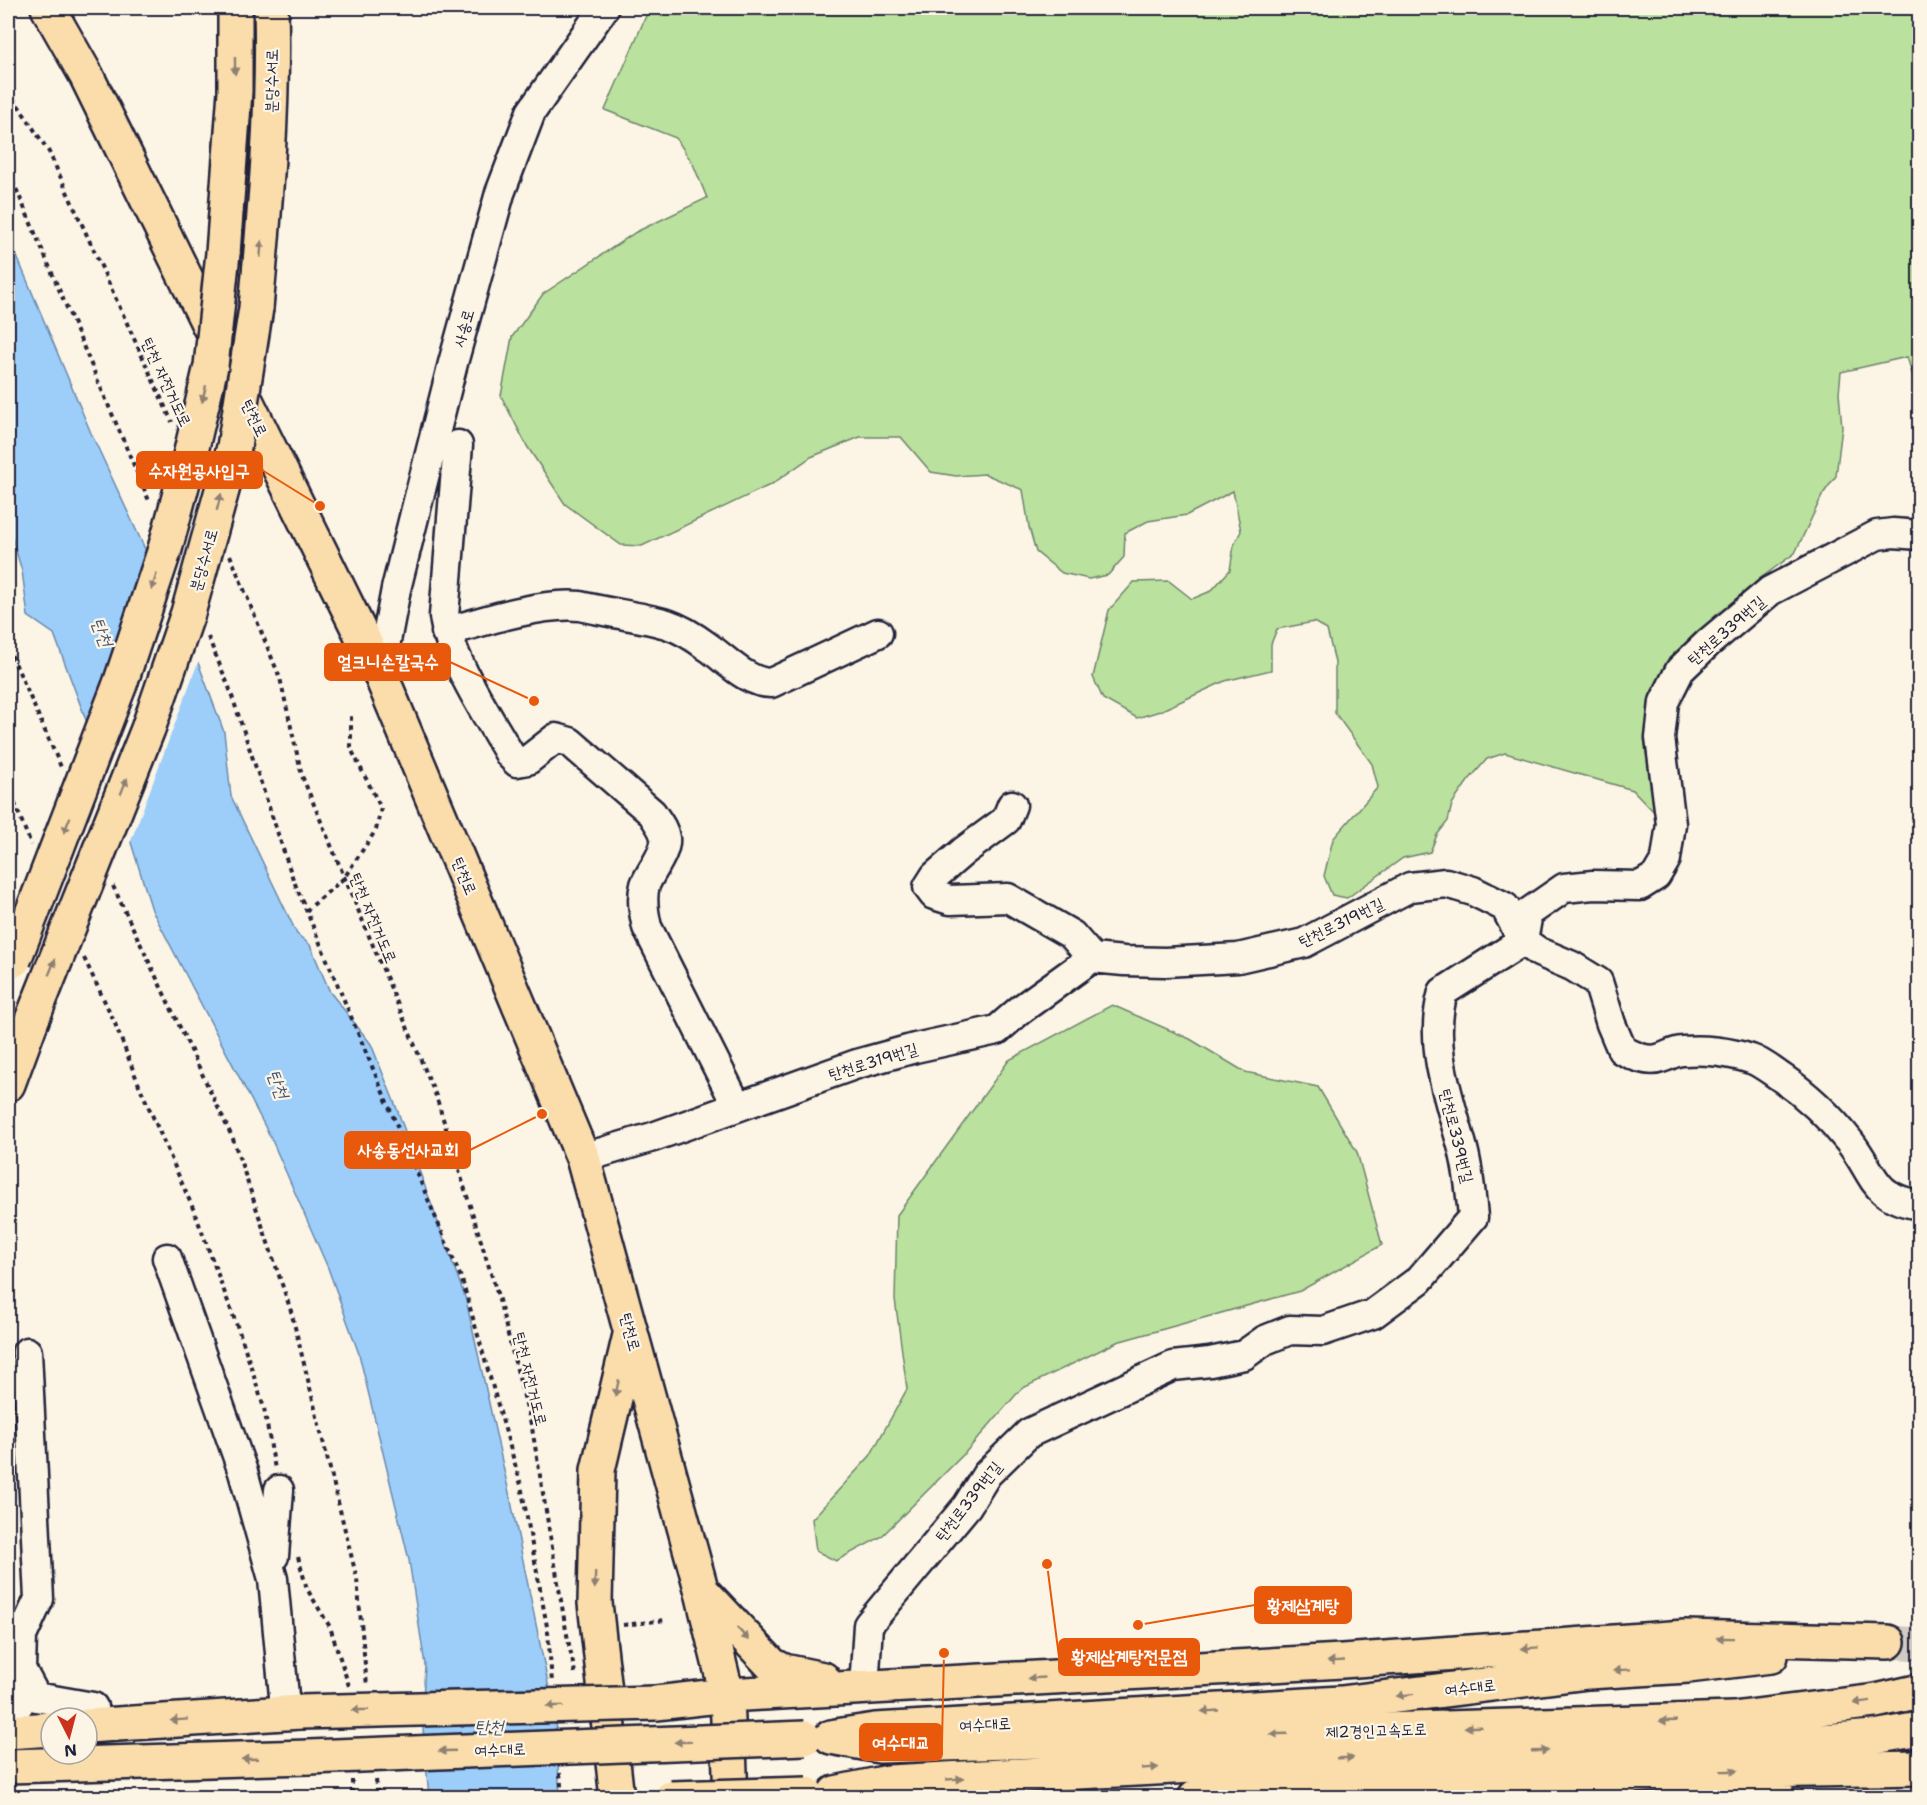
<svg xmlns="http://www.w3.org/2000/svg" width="1927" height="1805" font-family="'Shantell Sans','Poor Story',sans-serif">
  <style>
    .green { fill: #bae19d; stroke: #6e826c; stroke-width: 1.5 }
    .water { fill: #9ccef9; stroke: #6b89ad; stroke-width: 1.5 }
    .pier { fill: #fcf5e5 }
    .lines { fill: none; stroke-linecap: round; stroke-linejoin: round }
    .major-tunnel { stroke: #d0cbc3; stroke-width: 33; stroke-dasharray: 33 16; stroke-linecap: butt }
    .minor-casing { stroke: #22223b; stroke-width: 33 }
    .major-casing { stroke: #22223b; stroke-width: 38 }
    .highway-casing { stroke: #22223b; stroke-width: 38 }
    .path { stroke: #22223b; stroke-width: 4; stroke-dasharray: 4.5 4.5; stroke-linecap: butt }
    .minor { stroke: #fcf5e5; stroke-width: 28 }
    .major { stroke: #faddab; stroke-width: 33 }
    .highway { stroke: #faddab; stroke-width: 33 }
    .major-bridge-casing { stroke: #22223b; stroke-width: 38; stroke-linecap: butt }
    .highway-bridge-casing { stroke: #22223b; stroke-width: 38; stroke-linecap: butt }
    .major-bridge { stroke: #faddab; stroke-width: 33 }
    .highway-bridge { stroke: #faddab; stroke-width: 33 }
    .oneway { fill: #8e8073 }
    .labels { text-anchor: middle; stroke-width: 4.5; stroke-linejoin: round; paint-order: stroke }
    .street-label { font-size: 16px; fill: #22223b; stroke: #fcf5e5 }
    .water-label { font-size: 18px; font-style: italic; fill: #475674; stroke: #fcf5e5 }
    .leader { fill: none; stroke: #e8590c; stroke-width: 2 }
    .callout-dot { fill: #e8590c; stroke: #fcf5e5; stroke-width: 2 }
    .callout { fill: #e8590c; stroke: #e8590c; stroke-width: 2 }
    .callout-label { font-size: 18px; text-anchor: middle; font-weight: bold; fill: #fff }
  </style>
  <rect width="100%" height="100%" fill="#fcf5e5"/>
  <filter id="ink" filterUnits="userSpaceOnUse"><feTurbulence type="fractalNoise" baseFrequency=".0167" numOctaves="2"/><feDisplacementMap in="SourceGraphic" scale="12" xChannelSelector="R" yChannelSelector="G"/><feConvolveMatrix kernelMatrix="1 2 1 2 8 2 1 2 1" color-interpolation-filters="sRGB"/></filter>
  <g filter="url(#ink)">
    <path class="green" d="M652 8H714L720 11 766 15 789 8H1919V395L1907 357 1841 372 1839 393 1842 427 1836 476 1823 494 1795 553 1762 577 1687 643 1656 685 1650 712 1652 782 1655 813 1633 790 1505 753 1487 759 1468 781 1452 804 1448 821 1437 835 1430 852 1403 858 1347 898 1332 895 1324 876 1333 839 1378 787 1372 764 1335 713V662L1327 630 1314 622 1277 629 1271 644V670L1225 681 1160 711 1137 718 1103 699 1093 677 1109 610 1134 582 1169 581 1192 599 1211 591 1230 570 1234 545 1241 531 1233 491 1187 515 1148 521 1125 533 1124 557 1108 575 1089 579 1062 573 1036 552 1029 527 1023 490 985 474 956 476 931 472 901 437H860L811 457 772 484 642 546 621 545 565 504 527 446 501 396 512 337 543 294 636 232 707 198 693 164 676 138 605 110 649 9Z
      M1112 1005 1190 1039 1245 1072 1318 1087 1357 1152 1382 1245 1300 1291 1117 1342 1021 1389 964 1454 881 1537 836 1561 816 1551 812 1519 870 1456 907 1389 895 1299 897 1215 1009 1060Z"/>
    <path class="water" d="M8 235 91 433 199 665 224 732 231 796 297 934 310 945 330 992 371 1044 397 1109 466 1300 512 1506 555 1718 560 1797H429L422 1717 425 1665 409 1560 359 1354 328 1268 271 1138 152 910 128 833 54 634 28 616 22 571 8 525Z"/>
    <path class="pier" d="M147 542 200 657 129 846 86 729 123 622Z"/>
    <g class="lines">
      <path class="major-tunnel" d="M1888 1642 1920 1644"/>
      <g class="minor-casing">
        <path id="minor" d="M458 445 444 616C449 658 488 716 510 755L517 762 528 760 556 738 570 742 652 813C657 821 664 829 665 838 667 852 650 872 645 885 641 899 644 914 647 927L737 1106
          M446 632C483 621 542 602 580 606 609 613 639 616 667 624 682 629 696 638 708 647 727 660 747 683 771 683L878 633
          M380 673 396 589 416 509 453 363 500 193 531 112 604 8
          M1012 805 1006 820 964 851 935 876 928 887 934 895 950 900 1008 898 1072 935 1092 958
          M583 1158 653 1137 857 1064 915 1048 997 1030 1020 1010 1092 958 1124 961 1165 962 1238 958 1304 943 1410 887 1446 883 1473 891 1505 907 1523 941 1539 952 1572 966 1598 982 1611 1024 1622 1050C1634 1056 1648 1063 1661 1058 1668 1056 1675 1051 1683 1051 1704 1049 1730 1052 1751 1059 1761 1062 1773 1072 1782 1078 1807 1095 1830 1117 1849 1141 1875 1173 1871 1198 1920 1205
          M167 1258 243 1472 273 1579 284 1696 283 1713
          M274 1556 279 1490
          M21 1669 36 1697 93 1707 94 1726
          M864 1688 868 1625 967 1506 987 1474 1029 1433 1173 1366 1210 1362 1244 1355 1265 1340 1290 1330 1323 1331 1373 1314 1419 1280 1473 1217C1471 1194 1469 1172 1463 1149 1449 1097 1428 1046 1443 992L1523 941 1528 913 1564 888 1593 885 1640 886 1656 876 1666 859 1671 824 1660 738 1664 702 1680 670 1708 643 1770 591 1877 535 1893 533 1920 535
          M8 1709 19 1704 10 1691 21 1669 22 1636 39 1599 27 1352"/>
      </g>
      <g class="major-casing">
        <path id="major" d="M48 8 86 75 380 673 583 1158 702 1592 727 1695 731 1798
          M704 1593 772 1665 784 1671 823 1679
          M656 1703 727 1695 1342 1661 1685 1637 1888 1642
          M87 1726 300 1712
          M8 1732 51 1729
          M836 1736 875 1730 1341 1703 1588 1672 1688 1666 1771 1656
          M8 1766 309 1757
          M617 1798 595 1603 598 1470 630 1335
          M1195 1798 1698 1772 1920 1768
          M1703 1798 1776 1789"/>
      </g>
      <g class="highway-casing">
        <path id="highway" d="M223 253 235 91V8
          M256 308C265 208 274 108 271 8
          M8 1084 31 1022
          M831 1737 880 1746 1733 1719 1876 1701 1920 1691
          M835 1793 889 1782 1343 1758 1809 1742 1874 1737 1920 1729"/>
      </g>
      <path class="path" d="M8 90 49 152 172 422
        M8 173 15 186 150 503
        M230 555 280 678 302 776 436 1096 498 1296 532 1428 566 1630 575 1673
        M208 637 229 687 293 879 462 1280 521 1485 548 1632 552 1682
        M8 647 61 767
        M8 786 31 845
        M113 886 233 1139 291 1311 357 1579 367 1686
        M306 911 344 878 376 830 381 808 351 749V716
        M84 958 114 1021 139 1085 195 1213 243 1342 264 1408 275 1469
        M298 1557 307 1589 330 1627 349 1686
        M623 1625 666 1620
        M560 1773 562 1798
        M352 1780V1798
        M376 1780 378 1798"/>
      <use href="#minor" class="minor"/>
      <use href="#major" class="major"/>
      <use href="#highway" class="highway"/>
      <g class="major-bridge-casing">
        <path id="major-bridge" d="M300 1712 656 1703
          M309 1757 805 1738
          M671 1798 807 1794"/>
      </g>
      <g class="highway-bridge-casing">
        <path id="highway-bridge" d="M14 960 120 684 165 549 190 456 211 366 223 253
          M31 1022 148 729 188 613 234 447 256 308"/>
      </g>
      <use href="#major-bridge" class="major-bridge"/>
      <use href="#highway-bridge" class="highway-bridge"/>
    </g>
    <defs><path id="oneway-solid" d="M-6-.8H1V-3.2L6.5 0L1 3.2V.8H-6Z" transform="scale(1.5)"/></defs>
    <g class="oneway">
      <use href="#oneway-solid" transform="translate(235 66) rotate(90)"/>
      <use href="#oneway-solid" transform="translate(261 249) rotate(-85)"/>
      <use href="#oneway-solid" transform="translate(204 394) rotate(103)"/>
      <use href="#oneway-solid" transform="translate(219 502) rotate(-75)"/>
      <use href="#oneway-solid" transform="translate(154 582) rotate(108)"/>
      <use href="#oneway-solid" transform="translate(124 786) rotate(-68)"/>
      <use href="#oneway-solid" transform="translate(67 825) rotate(112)"/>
      <use href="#oneway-solid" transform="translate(52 967) rotate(-68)"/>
      <use href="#oneway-solid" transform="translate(617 1388) rotate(103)"/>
      <use href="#oneway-solid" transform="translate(595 1580) rotate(91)"/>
      <use href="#oneway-solid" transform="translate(743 1634) rotate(47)"/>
      <use href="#oneway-solid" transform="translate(1725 1638) rotate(-179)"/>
      <use href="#oneway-solid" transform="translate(1530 1648) rotate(176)"/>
      <use href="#oneway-solid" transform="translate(1336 1661) rotate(177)"/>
      <use href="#oneway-solid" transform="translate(1622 1670) rotate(176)"/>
      <use href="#oneway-solid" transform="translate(1036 1678) rotate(177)"/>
      <use href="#oneway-solid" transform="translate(1405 1695) rotate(173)"/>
      <use href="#oneway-solid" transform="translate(1862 1702) rotate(173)"/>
      <use href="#oneway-solid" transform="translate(555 1706) rotate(179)"/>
      <use href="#oneway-solid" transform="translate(360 1710) rotate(179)"/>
      <use href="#oneway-solid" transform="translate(1210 1711) rotate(177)"/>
      <use href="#oneway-solid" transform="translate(179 1720) rotate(176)"/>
      <use href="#oneway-solid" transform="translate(1668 1721) rotate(178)"/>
      <use href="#oneway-solid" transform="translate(1473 1727) rotate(178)"/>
      <use href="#oneway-solid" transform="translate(1279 1734) rotate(178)"/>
      <use href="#oneway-solid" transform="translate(683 1742) rotate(178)"/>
      <use href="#oneway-solid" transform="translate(447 1751) rotate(178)"/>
      <use href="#oneway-solid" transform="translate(1540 1751) rotate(-2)"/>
      <use href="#oneway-solid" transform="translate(1345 1758) rotate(-2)"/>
      <use href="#oneway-solid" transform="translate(250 1759) rotate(178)"/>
      <use href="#oneway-solid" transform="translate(1150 1768) rotate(-3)"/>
      <use href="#oneway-solid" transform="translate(1729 1771) rotate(-1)"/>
      <use href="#oneway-solid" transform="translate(955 1779) rotate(-3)"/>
    </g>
  </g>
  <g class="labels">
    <g class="street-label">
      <text transform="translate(271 81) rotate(-89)" y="6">분당수서로</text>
      <text transform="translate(463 328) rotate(-74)" y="6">사송로</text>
      <text transform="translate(167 382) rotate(65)" y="6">탄천 자전거도로</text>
      <text transform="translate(255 418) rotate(64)" y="6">탄천로</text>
      <text transform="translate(203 560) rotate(-74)" y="6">분당수서로</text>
      <text transform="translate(1726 630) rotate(-41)" y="6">탄천로339번길</text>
      <text transform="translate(465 876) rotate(67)" y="6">탄천로</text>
      <text transform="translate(374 918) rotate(67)" y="6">탄천 자전거도로</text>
      <text transform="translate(1341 922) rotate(-26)" y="6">탄천로319번길</text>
      <text transform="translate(873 1061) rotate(-17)" y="6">탄천로319번길</text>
      <text transform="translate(1457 1136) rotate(76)" y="6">탄천로339번길</text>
      <text transform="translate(631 1332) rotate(75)" y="6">탄천로</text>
      <text transform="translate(531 1379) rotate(76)" y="6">탄천 자전거도로</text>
      <text transform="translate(968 1501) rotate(-52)" y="6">탄천로339번길</text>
      <text transform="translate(1470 1687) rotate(-7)" y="6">여수대로</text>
      <text transform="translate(985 1724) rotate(-3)" y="6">여수대로</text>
      <text transform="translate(1376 1730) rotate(-2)" y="6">제2경인고속도로</text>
      <text transform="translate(500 1749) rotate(-2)" y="6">여수대로</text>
    </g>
    <g class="water-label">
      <text transform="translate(102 632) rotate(69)" y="6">탄천</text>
      <text transform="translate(278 1084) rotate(69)" y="6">탄천</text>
      <text x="489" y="1733">탄천</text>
    </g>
  </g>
  <path class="leader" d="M320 506L262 470M534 701L450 662M542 1114L470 1150M1138 1625L1255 1605M1047 1564L1059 1657M944 1653L942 1742"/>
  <g class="callout-dot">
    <circle cx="320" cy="506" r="6"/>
    <circle cx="534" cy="701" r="6"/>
    <circle cx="542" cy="1114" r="6"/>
    <circle cx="1138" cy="1625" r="6"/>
    <circle cx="1047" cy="1564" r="6"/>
    <circle cx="944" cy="1653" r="6"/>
  </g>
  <g class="callout">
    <rect x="137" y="452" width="125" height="36" rx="6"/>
    <rect x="325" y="644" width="125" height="36" rx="6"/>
    <rect x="345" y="1132" width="125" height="36" rx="6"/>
    <rect x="1255" y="1587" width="96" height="36" rx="6"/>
    <rect x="1059" y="1639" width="140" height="36" rx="6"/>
    <rect x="860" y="1724" width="82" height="36" rx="6"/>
  </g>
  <g class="callout-label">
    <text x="199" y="477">수자원공사입구</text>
    <text x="388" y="668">얼크니손칼국수</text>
    <text x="408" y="1156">사송동선사교회</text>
    <text x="1303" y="1612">황제삼계탕</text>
    <text x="1129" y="1663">황제삼계탕전문점</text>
    <text x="901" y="1749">여수대교</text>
  </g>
  <rect width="1927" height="1805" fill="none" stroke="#fcf5e5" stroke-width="30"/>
  <rect x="15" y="15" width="1897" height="1775" fill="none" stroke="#22223b" stroke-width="2" filter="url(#ink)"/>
  <g transform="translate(69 1736) rotate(174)"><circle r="28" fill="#fcf5e5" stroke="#a5a1a1" stroke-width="1.5"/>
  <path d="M0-4.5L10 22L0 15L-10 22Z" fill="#c8321e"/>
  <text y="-9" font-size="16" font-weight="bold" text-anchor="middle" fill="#22223b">N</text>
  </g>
</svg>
